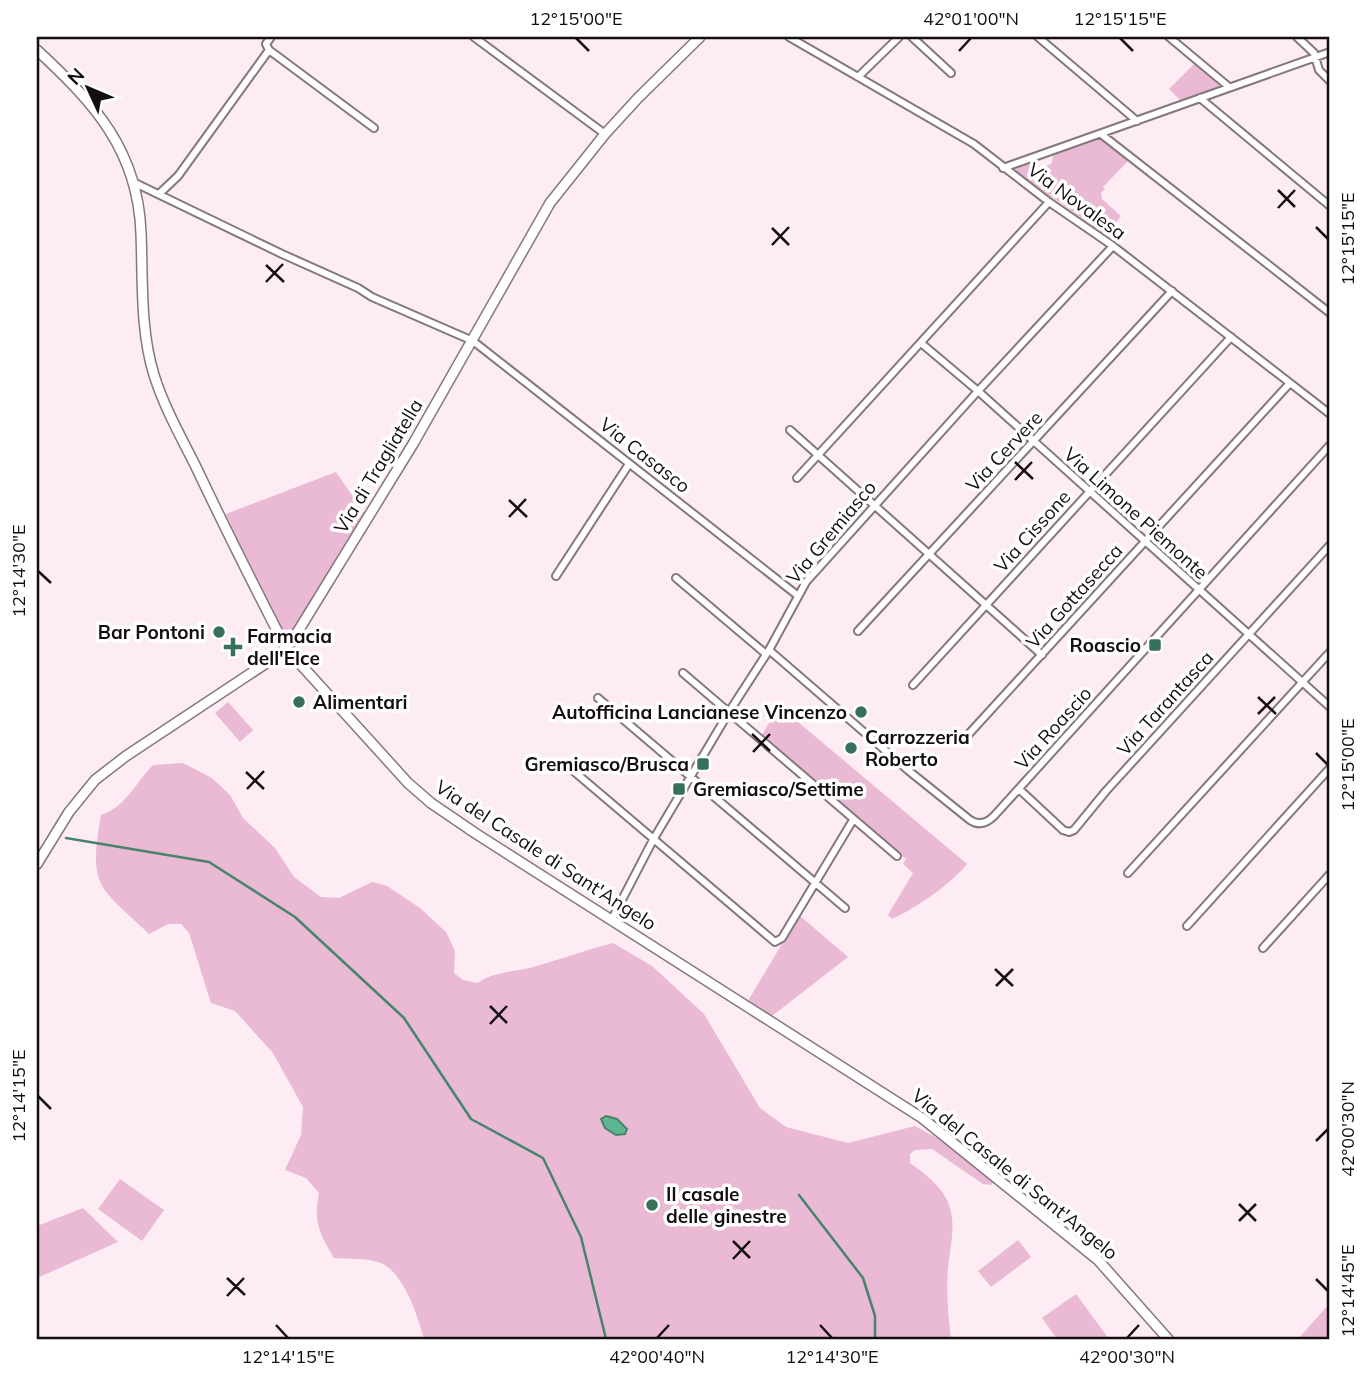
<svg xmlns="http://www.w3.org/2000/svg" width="1367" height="1376" font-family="Mulish,sans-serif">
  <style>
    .green { fill: #eab9d3 }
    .water { fill: #5fb592; stroke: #48836b; stroke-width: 2 }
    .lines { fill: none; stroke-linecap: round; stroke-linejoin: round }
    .stream { stroke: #48836b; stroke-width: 2.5 }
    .street-casing { stroke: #86777e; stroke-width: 10 }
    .secondary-casing { stroke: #86777e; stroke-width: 12 }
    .street { stroke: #fff; stroke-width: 6 }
    .secondary { stroke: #fff; stroke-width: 9 }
    .ticks { fill: none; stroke: #140e11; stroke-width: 2.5 }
    .poi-dot { fill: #37715a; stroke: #fff; stroke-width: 2.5 }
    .labels { text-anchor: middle; stroke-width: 7; stroke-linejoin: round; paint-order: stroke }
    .street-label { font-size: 19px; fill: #140e11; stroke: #fff }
    .poi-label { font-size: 19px; font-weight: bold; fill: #140e11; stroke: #fff; text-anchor: start }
    .neatline { fill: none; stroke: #140e11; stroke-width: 2.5 }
    .ticks-label { font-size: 18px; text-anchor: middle; fill: #140e11 }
  </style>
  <rect width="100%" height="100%" fill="#fdecf4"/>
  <path class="green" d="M1195 63 1218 83 1219 87 1181 101 1169 89Z
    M1100 138 1129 160 1103 187 1105 189 1101 193 1102 199 1121 216 1107 236 1015 171 1019 166 1027 163C1039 164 1040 171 1052 163L1053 155 1058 153Z
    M336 472 365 514 294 631 286 635 255 580 226 514Z
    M228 702 253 730 240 742 215 713Z
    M779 706 967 864C950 885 916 908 892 919L888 915 913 873 903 864 906 859 762 735Z
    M183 763 212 778 230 795 243 818 275 848 294 877 321 897 339 898 372 882 387 886 420 908 446 932 455 951 454 973 463 980 477 983C496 971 513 972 534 967 561 959 586 950 613 943L652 966 704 1014 760 1108 786 1127 848 1143 915 1126 939 1139 994 1182 991 1185 983 1184 932 1149 915 1150 910 1154V1163C923 1172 942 1187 948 1202 957 1224 950 1246 948 1268 946 1292 948 1316 951 1339H424C418 1317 403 1269 378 1262 365 1258 348 1259 334 1258 320 1234 313 1222 319 1193L306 1178 285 1170 301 1135 303 1107 273 1053 235 1011 211 1003 189 933 181 924H168L149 934C99 886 88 889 101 815 126 807 136 782 153 765Z
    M799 915 848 957 772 1016 748 1001Z
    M120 1179 164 1210 142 1241 98 1209Z
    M83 1208 118 1242 37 1278V1226Z
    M1018 1240 1031 1257 991 1287 978 1271Z
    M1076 1294 1109 1339H1057L1042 1318Z
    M1330 1303V1339H1298Z"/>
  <path class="water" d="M606 1116 617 1119 627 1129 625 1134 616 1135 605 1128 601 1119Z"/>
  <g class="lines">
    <path class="stream" d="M66 838 209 862 295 917 404 1018 471 1119 543 1158 581 1237 606 1339
      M799 1195 863 1278 875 1316V1339"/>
    <g class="street-casing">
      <path id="street" d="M474 37 605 134
        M789 37 974 144 1049 202 1113 246 1330 414
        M912 37 951 73
        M1038 37 1137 121
        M1169 37 1229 87
        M1297 37 1314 53 1319 70 1330 81
        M269 50 374 128
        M858 77 899 37
        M1200 98 1330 206
        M1101 134 1330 313
        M1003 168 1330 52
        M133 182 282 254 358 288 372 297 473 341 797 595
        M159 194 178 176 269 50 266 44 271 37
        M921 343 978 391 1330 707
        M790 430 1042 655
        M797 478 1049 202
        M556 576 629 464
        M676 578 766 654
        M858 631 1172 291
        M769 650 909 771 970 820C979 826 987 823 994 816L1330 445
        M683 673 897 856
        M913 685 1231 337
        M598 698 845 908
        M966 737 1290 383
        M564 763 775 942 782 938 853 820
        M1019 789 1063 830 1069 832 1074 830 1106 791 1330 545
        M1128 873 1330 652
        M612 919 653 840 729 712 769 650 806 582 978 391 1113 246
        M1187 926 1330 768
        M1263 948 1330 874"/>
    </g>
    <g class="secondary-casing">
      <path id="secondary" d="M37 50C94 103 138 150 141 233 143 280 140 330 154 375 164 407 181 437 196 467 225 528 255 588 286 648L293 656 408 783 431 803 475 833 922 1118 1098 1260 1168 1339
        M37 864 69 812 95 780 126 756 280 654 292 641 413 444 550 203 605 134 638 98 700 37"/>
    </g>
    <use href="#street" class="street"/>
    <use href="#secondary" class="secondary"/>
  </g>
  <path class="ticks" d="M576 38 589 51M1120 38 1133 51M959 51 971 38M1278 190 1295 207M1278 208 1295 190M1316 227 1328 239M772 228 789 245M772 245 789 227M266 265 284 282M266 282 283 264M1015 462 1033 479M1015 480 1032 462M509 500 527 517M509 517 526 499M38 571 51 583M1258 697 1276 714M1258 714 1275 697M752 734 770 751M753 752 770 734M1316 753 1328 765M246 772 264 789M247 789 264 771M995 969 1013 986M996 986 1013 969M490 1006 507 1023M490 1024 507 1006M38 1096 51 1109M1316 1141 1328 1129M1239 1204 1256 1221M1239 1221 1256 1204M733 1241 750 1258M733 1259 750 1241M227 1278 245 1295M1316 1279 1328 1291M227 1296 244 1278M276 1325 288 1338M820 1325 832 1338M657 1338 669 1325M1127 1338 1139 1325"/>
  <g class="poi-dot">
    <circle cx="219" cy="632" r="7"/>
    <rect x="1148" y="638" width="14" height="14" rx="3.5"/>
    <path d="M229.5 636.5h7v7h7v7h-7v7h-7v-7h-7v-7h7z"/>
    <circle cx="299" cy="702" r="7"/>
    <circle cx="861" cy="712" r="7"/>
    <circle cx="851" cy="748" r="7"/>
    <rect x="696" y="757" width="14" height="14" rx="3.5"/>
    <rect x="672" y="782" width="14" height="14" rx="3.5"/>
    <circle cx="652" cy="1205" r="7"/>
  </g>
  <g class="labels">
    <g class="street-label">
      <text transform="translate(1077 201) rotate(36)" y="7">Via Novalesa</text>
      <text transform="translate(1004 451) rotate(-47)" y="7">Via Cervere</text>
      <text transform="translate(645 455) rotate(38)" y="7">Via Casasco</text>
      <text transform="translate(378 466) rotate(-59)" y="7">Via di Tragliatella</text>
      <text transform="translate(1136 513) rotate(42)" y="7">Via Limone Piemonte</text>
      <text transform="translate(1032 531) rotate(-48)" y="7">Via Cissone</text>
      <text transform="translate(831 532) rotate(-50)" y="7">Via Gremiasco</text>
      <text transform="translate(1074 596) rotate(-48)" y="7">Via Gottasecca</text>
      <text transform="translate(1165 703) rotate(-48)" y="7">Via Tarantasca</text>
      <text transform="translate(1053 728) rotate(-48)" y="7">Via Roascio</text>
      <text transform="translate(546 855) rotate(33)" y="7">Via del Casale di Sant'Angelo</text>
      <text transform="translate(1015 1174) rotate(39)" y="7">Via del Casale di Sant'Angelo</text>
    </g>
    <g class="poi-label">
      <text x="205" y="639" text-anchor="end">Bar Pontoni</text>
      <text x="247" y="643">Farmacia<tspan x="247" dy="22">dell'Elce</tspan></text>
      <text x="1141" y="652" text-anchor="end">Roascio</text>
      <text x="313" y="709">Alimentari</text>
      <text x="847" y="719" text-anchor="end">Autofficina Lancianese Vincenzo</text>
      <text x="865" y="744">Carrozzeria<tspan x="865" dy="22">Roberto</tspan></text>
      <text x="689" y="771" text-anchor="end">Gremiasco/Brusca</text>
      <text x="693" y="796">Gremiasco/Settime</text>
      <text x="666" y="1201">Il casale<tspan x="666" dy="22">delle ginestre</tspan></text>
    </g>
  </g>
  <rect width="1367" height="1376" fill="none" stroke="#ffffff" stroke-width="77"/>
  <g transform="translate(88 88) rotate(314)" stroke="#ffffff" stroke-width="5" paint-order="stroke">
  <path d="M0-5L12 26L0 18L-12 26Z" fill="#140e11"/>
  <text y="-10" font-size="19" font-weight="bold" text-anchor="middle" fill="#140e11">N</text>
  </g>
  <rect x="38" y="38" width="1290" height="1300" class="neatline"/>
  <g class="ticks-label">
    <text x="576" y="25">12°15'00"E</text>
    <text x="971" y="25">42°01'00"N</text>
    <text x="1120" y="25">12°15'15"E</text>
    <text transform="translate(1348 239) rotate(-90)" y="6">12°15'15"E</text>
    <text transform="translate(19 571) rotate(-90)" y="6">12°14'30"E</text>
    <text transform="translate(1348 765) rotate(-90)" y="6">12°15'00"E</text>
    <text transform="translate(19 1096) rotate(-90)" y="6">12°14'15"E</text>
    <text transform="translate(1348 1129) rotate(-90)" y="6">42°00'30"N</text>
    <text transform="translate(1348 1291) rotate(-90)" y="6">12°14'45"E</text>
    <text x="288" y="1363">12°14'15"E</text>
    <text x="657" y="1363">42°00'40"N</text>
    <text x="832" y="1363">12°14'30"E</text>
    <text x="1127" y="1363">42°00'30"N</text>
  </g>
</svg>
